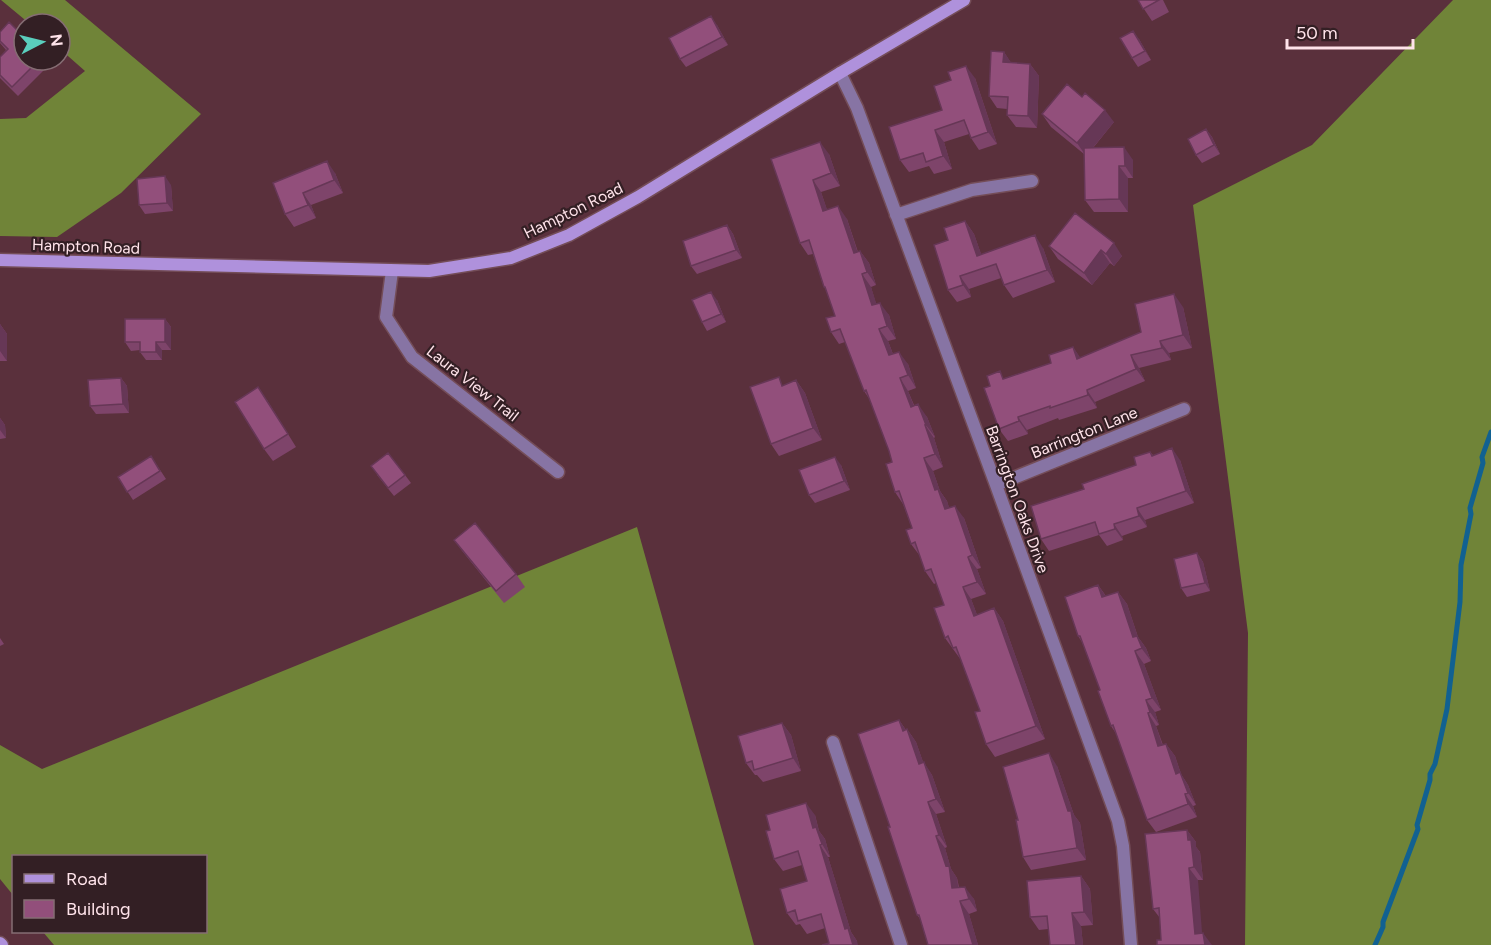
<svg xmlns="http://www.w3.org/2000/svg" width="1491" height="945" font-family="Figtree,sans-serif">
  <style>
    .forest { fill: #708438 }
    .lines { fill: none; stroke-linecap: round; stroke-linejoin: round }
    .stream { stroke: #116191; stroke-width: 5 }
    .street-casing { stroke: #744d58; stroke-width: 15 }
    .secondary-casing { stroke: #744d58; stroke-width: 15 }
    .street { stroke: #8774a4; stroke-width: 12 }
    .secondary { stroke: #af91dc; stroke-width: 12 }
    .wall { fill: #7e446a }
    .shaded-wall { fill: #663756 }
    .building { fill: #924f7b; stroke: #663756; stroke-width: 1.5 }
    .labels { text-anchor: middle; stroke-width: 4.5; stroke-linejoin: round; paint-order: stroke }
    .street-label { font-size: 16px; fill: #ffe3ea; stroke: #331f24 }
  </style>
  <rect width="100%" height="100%" fill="#5a303c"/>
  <path class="forest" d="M1 0H65L201 114 121 193 57 237 0 236V119L26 118 85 71 60 49V24H30Z
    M1453 0H1491V945H1245L1248 633 1193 205 1312 145Z
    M637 527 754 945H54L43 932H206V856H14L13 895 0 879V745L42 769Z"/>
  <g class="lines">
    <path class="stream" d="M1375 945 1383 927V922L1418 829 1417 825 1430 780V774L1435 764 1447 709 1460 602 1461 565 1471 514 1470 508 1483 463 1482 457 1491 432"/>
    <g class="street-casing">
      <path id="street" d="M840 73 857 108 996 485 1118 821 1123 846 1131 945
        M896 215 972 190 1032 181
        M392 271 386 317 412 357 558 472
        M996 485 1184 409
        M833 742 901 945"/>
    </g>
    <g class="secondary-casing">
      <path id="secondary" d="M0 260 429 271 511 258 569 235 638 197 840 73 964 0
        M0 943 2 945"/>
    </g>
    <use href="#street" class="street"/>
    <use href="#secondary" class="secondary"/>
  </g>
  <path class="wall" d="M1138 0H1163L1169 12 1152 21Z
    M717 25 728 45 686 67 680 59Z
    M0 32 24 60H45L49 65 18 96 0 78V57L6 50 0 43Z
    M1139 39 1151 60 1138 67 1132 58Z
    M1004 52 1011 63 1030 64 1039 76 1037 128 1016 127 1007 115V109L997 108 989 96Z
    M975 78 997 144 979 150 971 138 969 134 944 142 952 169 934 174 929 166 909 172 900 160 942 110Z
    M1042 114 1114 122 1093 148 1133 160V178H1128V212H1094L1085 200 1084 154 1051 127Z
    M1206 129 1212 137 1220 154 1202 163 1196 155Z
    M829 154 840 186 821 192 827 210 847 219 858 252 860 251 869 263 876 285 871 287 876 304 889 315 896 339 888 341 893 354 908 364 916 388 908 391 914 405 927 417 935 437 934 438 943 467 933 471 940 491 947 501 949 508 964 518 981 568 977 569 986 594 971 599 977 615 994 608 1003 621 1045 739 995 757 986 744 980 711 961 660 945 638 944 605 936 583 934 584 925 571 920 556 911 544 912 528 903 504 895 492 892 462 889 451 870 400 864 391 845 342 839 344 831 332 835 316 826 290 824 287 813 254 808 255 800 243 771 159Z
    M335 173 343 193 311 205 316 218 294 227 285 214 273 183Z
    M171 185 173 211 145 214 139 205Z
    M1075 213 1122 256 1114 266 1110 263 1092 285 1058 259 1049 246Z
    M965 221 974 234 981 254 1043 248 1055 282 1013 298 1004 285 1001 278 969 289 971 297 957 302 948 290V240Z
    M727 225 733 234 742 258 697 274 691 266Z
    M717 300 726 322 707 331 702 322Z
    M1183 307 1192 348 1169 353 1171 360 1139 368 1145 381 1095 402 1097 408 1059 420 1058 418 1027 430 1028 434 1008 441 999 429 1005 378 1051 363 1073 347 1080 358 1141 332Z
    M165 319 171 327V350H162V360H146L140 352V350L131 351 125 342Z
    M0 324 7 334V361H0Z
    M121 378 127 386 129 413 96 414 90 406Z
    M796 380 805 393 822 440 779 456 771 444 785 385Z
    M267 400 296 447 273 461 264 449Z
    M0 418 5 425 6 438 0 439Z
    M1150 452 1153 455 1180 460 1194 503 1145 520 1147 527 1122 536 1123 540 1107 546 1099 535 1049 551 1041 539 1136 465Z
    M151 456 166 479 133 500 118 477Z
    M841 465 850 490 815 503 809 495Z
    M377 475H405L411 483 394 496Z
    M454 540 516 574 525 587 504 603 463 552Z
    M1197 553 1203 562 1210 591 1187 597 1181 588Z
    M1098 585 1106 596 1118 592 1127 604 1138 637 1146 648 1151 661 1144 664 1161 710 1155 712 1159 725 1156 726 1163 745 1166 744 1175 756 1181 774 1188 785 1196 805 1193 806 1197 817 1156 832 1147 820 1117 735 1111 726 1100 690 1082 642 1078 636Z
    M0 638 4 644 0 646Z
    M899 720 906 730 907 729 916 742 923 762 932 775 945 812 936 814 947 847 945 848 951 869 957 878 959 887 974 899 977 911 969 914 978 945H928L921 920 917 915 890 827Z
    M782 723 791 735 801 771 763 782 757 775H755L746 763Z
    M1057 766 1074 815 1080 823 1086 860 1031 870 1023 857 1018 820Z
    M815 815 819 831 825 839 830 857H828L851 932 857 941 829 943 825 928 807 934 800 924 796 925 787 913 807 881 802 865 783 871 774 859Z
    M1187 830 1196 842V847L1200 852 1203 880H1198L1160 918 1153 909Z
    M1081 876 1090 889 1093 925 1081 926 1083 945H1050L1048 929 1039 930 1030 917Z"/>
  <path class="shaded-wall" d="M711 16 717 25 728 45 722 37Z
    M1133 31 1139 39 1151 60 1145 51Z
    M1004 52 1012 64 1003 62Z
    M1030 64 1039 76 1037 128 1028 116Z
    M966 66 975 78 997 144 988 132Z
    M1105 110 1114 122 1086 156 1077 143Z
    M1206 129 1212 137 1220 154 1214 145Z
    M935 130 944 142 952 169 943 156Z
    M820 142 829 154 840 186 831 173Z
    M1124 147 1133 160V178L1125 166Z
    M327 161 335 173 343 193 334 180Z
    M1119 166 1128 178V212L1119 199Z
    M165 176 171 185 173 211 167 203Z
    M813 180 821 192 832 224 823 211Z
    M303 193 311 205 316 218 308 205Z
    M838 206 847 219 862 266 854 253Z
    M965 221 974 234 986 268 977 256Z
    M727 225 733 234 742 258 736 250Z
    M1035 235 1043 248 1055 282 1047 270Z
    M1114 243 1122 256 1114 266 1106 254Z
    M1101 250 1110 263 1092 285 1084 273Z
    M860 251 869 263 876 285 867 272Z
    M862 274 871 287 881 318 872 305Z
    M960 276 969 289 971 297 963 285Z
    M711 292 717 300 726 322 721 314Z
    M1174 294 1183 307 1192 348 1183 335Z
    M880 303 889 315 896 339 887 326Z
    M165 319 171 327V350L165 342Z
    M0 324 7 334V361L0 351Z
    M879 329 888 341 898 368 889 355Z
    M1160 341 1169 353 1171 360 1162 348Z
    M156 342 162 350V360L156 352Z
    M1073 347 1082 360 1077 359Z
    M899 352 908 364 916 388 908 375Z
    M1131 355 1139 368 1145 381 1136 369Z
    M121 378 127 386 129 413 123 404Z
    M900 378 908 391 919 419 911 407Z
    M796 380 805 393 822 440 813 428Z
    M1087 390 1095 402 1097 408 1088 395Z
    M918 404 927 417 935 437 926 425Z
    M1018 417 1027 430 1028 434 1019 421Z
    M0 418 5 425 6 438 0 430Z
    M925 425 934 438 943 467 935 454Z
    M1172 448 1180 460 1194 503 1186 491Z
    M835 457 841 465 850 490 844 481Z
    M924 458 933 471 940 491 947 501 954 522 945 509 935 490Z
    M955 506 964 518 981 568 972 555Z
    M1137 508 1145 520 1147 527 1139 516Z
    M1114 524 1122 536 1123 540 1115 529Z
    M1197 553 1203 562 1210 591 1205 583Z
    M968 557 977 569 986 594 977 582Z
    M1098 585 1107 598 1102 597Z
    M963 587 971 599 982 628 974 616Z
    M1118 592 1127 604 1138 637 1146 648 1151 661 1133 637Z
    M994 608 1003 621 1045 739 1036 726Z
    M1135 651 1144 664 1161 710 1152 698Z
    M1146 700 1155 712 1159 725 1150 712Z
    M1148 713 1156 726 1167 759 1158 746Z
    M899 720 908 733 903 731Z
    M782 723 791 735 801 771 793 758Z
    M907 729 916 742 928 776 919 764Z
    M1166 744 1175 756 1181 774 1188 785 1196 805 1176 774Z
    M1049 753 1057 766 1074 815 1080 823 1086 860 1077 848 1068 811Z
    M924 762 932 775 945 812 936 799Z
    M1185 794 1193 806 1197 817 1188 804Z
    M928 802 936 814 947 847 939 835Z
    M806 803 815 815 819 831 825 839 830 857 822 844 813 828Z
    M1187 830 1196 842V847L1200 852 1203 880 1194 867Z
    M936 836 945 848 951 869 957 878 960 900 952 888Z
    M820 845 828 857 851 932 857 941 858 945H853L845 929Z
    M1189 868 1198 880 1203 945 1195 934Z
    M1081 876 1090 889 1093 925 1084 912Z
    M965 887 974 899 977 911 969 899Z
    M960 901 969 914 978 945H973Z
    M1072 913 1081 926 1083 945H1076Z
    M1203 933 1212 945H1205Z"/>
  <path class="building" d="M1138 0H1159L1143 9Z
    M711 16 722 37 680 59 669 38Z
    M9 22 24 37V60H39L12 87 0 75V57L8 49 0 41V32Z
    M1133 31 1145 51 1132 58 1120 38Z
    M991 51 1004 52 1003 62 1030 64 1028 116 1007 115 1008 97 989 96Z
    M966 66 988 132 971 138 964 120 935 130 943 156 926 162 923 153 900 160 889 127 942 110 934 86 951 80 948 72Z
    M1067 84 1082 97 1085 93 1105 110 1077 143 1042 114Z
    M1206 129 1214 145 1196 155 1188 139Z
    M820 142 831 173 813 180 823 211 838 206 854 253 860 251 867 272 862 274 872 305 880 303 887 326 879 329 889 355 899 352 908 375 900 378 911 407 918 404 926 425H925L935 454 924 458 935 490 938 489 945 509 955 506 972 555 968 557 977 582 963 587 974 616 994 608 1036 726 986 744 975 712 980 711 956 647 953 648 948 636 945 638 934 608 944 605 931 569 925 571 915 542 911 544 906 530 912 528 899 491 895 492 886 464 892 462 889 451 866 390 864 391 840 329 831 332 826 318 835 316 825 287H824L809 240 800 243 771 159Z
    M1124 147 1125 166H1119V199L1085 200 1084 148Z
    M327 161 334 180 303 193 308 205 285 214 273 183Z
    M165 176 167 203 139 205 137 179Z
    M1075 213 1114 243 1106 254 1101 250 1084 273 1049 246Z
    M965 221 977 256 1035 235 1047 270 1004 285 996 264 960 276 963 285 948 290 934 245 948 240 944 228Z
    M727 225 736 250 691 266 683 241Z
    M711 292 721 314 702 322 692 300Z
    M1174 294 1183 335 1160 341 1162 348 1131 355 1136 369 1087 390 1088 395 1050 408V406L1018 417 1019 421 999 429 984 388 990 386 987 376 1000 371 1003 379 1051 363 1049 355 1073 347 1077 359 1141 332 1135 304Z
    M125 319H165V342H156V352H140V342H125Z
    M779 377 782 386 796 380 813 428 771 444 750 387Z
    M121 378 123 404 90 406 88 380Z
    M258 387 288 434 264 449 235 402Z
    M1172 448 1186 491 1137 508 1139 516 1114 524 1115 529 1099 534 1095 522 1041 539 1031 506 1084 489 1082 484 1136 465 1134 457 1150 452 1152 456Z
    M388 453 405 475 388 488 371 466Z
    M151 456 160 471 127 492 118 477Z
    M835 457 844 481 809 495 799 470Z
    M475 523 516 574 496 591 454 540Z
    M1197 553 1205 583 1181 588 1174 559Z
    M1098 585 1102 597 1118 592 1133 637 1137 636 1142 648 1135 651 1152 698 1146 700 1150 712 1148 713 1158 746 1166 744 1176 774 1180 772 1188 793 1185 794 1188 804 1147 820 1113 725 1111 726 1098 691 1100 690 1080 636H1078L1065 597Z
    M899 720 903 731 907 729 919 764 924 762 936 799 928 802 939 835 936 836 946 866 949 865 952 888 965 887 969 899 960 901 973 945H928L919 915H917L888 827H890L858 734Z
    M782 723 793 758 754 770 752 761 746 763 738 736Z
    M1049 753 1068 811H1071L1077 848 1023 857 1016 820H1018L1003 767Z
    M806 803 813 828 816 827 822 844 820 845 845 929 848 928 853 945H822L829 943 821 914 798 921 795 910 787 913 780 889 807 881 798 851 774 859 766 831 770 830 766 815Z
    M1187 830 1188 840H1191L1194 867 1189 868 1195 934 1203 933 1205 945H1157V940H1161L1159 908 1153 909 1145 834Z
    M1081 876 1084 912 1072 913 1076 945H1050L1047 916 1030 917 1027 881Z"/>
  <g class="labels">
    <g class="street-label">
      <text transform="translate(573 210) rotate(-26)" y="6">Hampton Road</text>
      <text transform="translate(86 246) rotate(2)" y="6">Hampton Road</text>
      <text transform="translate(473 383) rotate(38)" y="6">Laura View Trail</text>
      <text transform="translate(1084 432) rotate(-22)" y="6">Barrington Lane</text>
      <text transform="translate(1018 499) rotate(70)" y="6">Barrington Oaks Drive</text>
    </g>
  </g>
  <rect x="12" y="855" width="195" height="78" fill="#331f24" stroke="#856d73" stroke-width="1.5"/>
  <rect x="24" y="874" width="30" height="9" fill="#af91dc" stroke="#856d73" stroke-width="1.5"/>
  <text x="66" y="885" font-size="18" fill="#ffe3ea">Road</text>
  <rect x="24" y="900" width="30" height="18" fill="#924f7b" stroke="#856d73" stroke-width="1.5"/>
  <text x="66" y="915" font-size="18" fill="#ffe3ea">Building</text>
  <g transform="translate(42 42) rotate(83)"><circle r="28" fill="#331f24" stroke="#856d73" stroke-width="1.5"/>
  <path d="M0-4.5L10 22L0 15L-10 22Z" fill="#5acebd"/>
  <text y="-9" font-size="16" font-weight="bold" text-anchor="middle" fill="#ffe3ea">N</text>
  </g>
  <path d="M1287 39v9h126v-9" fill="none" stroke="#ffe3ea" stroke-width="3"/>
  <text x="1296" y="39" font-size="18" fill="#ffe3ea" stroke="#331f24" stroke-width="4.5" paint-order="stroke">50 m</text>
</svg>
